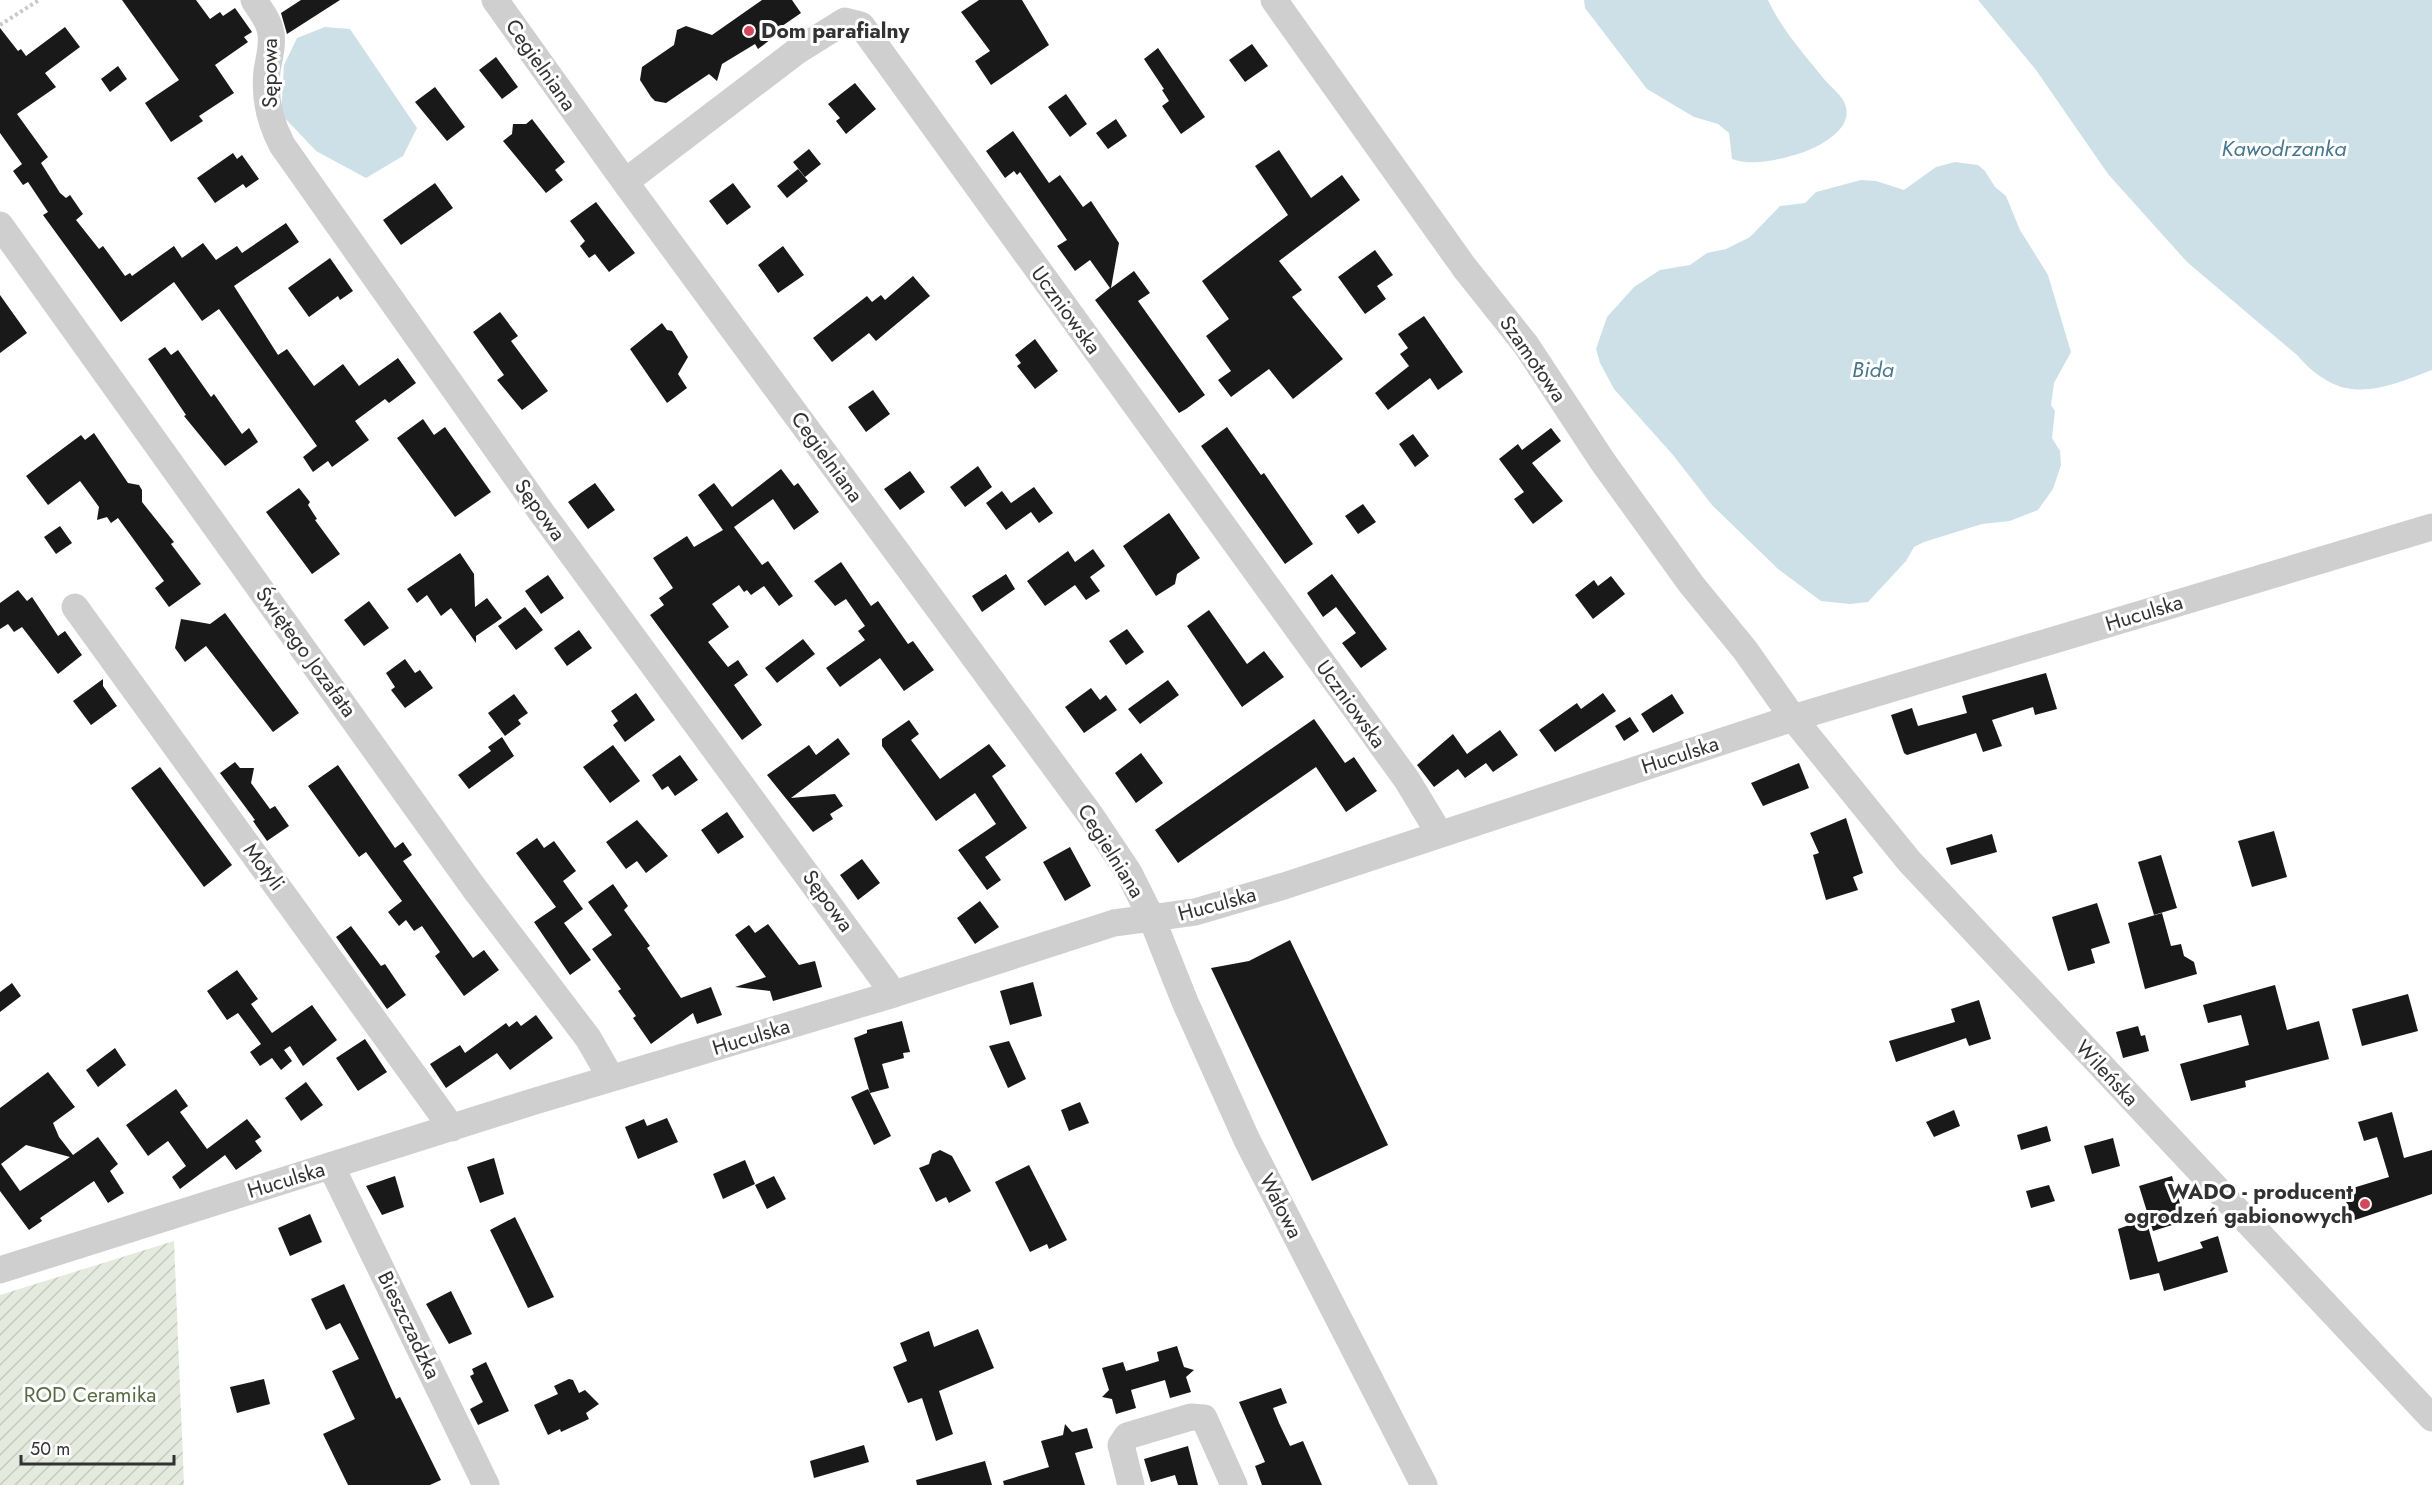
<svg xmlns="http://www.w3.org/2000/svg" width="2432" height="1485" font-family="Jost,sans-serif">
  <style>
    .garden { fill: url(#garden-furrows) }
    .water { fill: #cde0e8 }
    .building { fill: #191919; fill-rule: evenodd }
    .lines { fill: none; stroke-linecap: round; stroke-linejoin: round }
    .path { stroke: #c9c9c9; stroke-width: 4; stroke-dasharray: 3 3; stroke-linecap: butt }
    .minor { stroke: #cfcfcf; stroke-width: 27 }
    .poi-dot { fill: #d4485d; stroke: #fff; stroke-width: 2 }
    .labels { text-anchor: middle; stroke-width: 6; stroke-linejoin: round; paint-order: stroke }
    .poi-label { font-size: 21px; font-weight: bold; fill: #323232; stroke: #fff; text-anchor: start }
    .street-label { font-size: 21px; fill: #323232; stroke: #fff }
    .park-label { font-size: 21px; fill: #586943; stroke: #fff }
    .water-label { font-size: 22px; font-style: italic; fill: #47778c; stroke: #fff }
  </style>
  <defs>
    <pattern id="garden-furrows" width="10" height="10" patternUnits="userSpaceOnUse" patternTransform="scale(1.5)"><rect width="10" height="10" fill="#e5eade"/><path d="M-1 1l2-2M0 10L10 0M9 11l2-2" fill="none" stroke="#c5c9bf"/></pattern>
  </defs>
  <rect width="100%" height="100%" fill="#fff"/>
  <path class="garden" d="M174 1241 184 1485H0V1295Z"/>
  <path class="water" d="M1584 0H1768C1782 30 1804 54 1824 79 1830 86 1839 93 1843 100 1858 126 1823 145 1804 152 1783 159 1753 167 1732 159L1729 133 1718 124 1694 117 1647 89 1585 8Z
    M1978 0H2432V370C2378 391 2341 406 2297 355L2187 262 2108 174 2036 70Z
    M325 27 350 29 417 128 403 156 366 178 316 151 281 114 284 65 297 38Z
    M1955 162 1978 165 1985 171 1995 187 2006 196 2020 230 2048 275 2071 352 2054 383 2051 405 2055 411 2052 438 2060 451 2061 465 2053 489 2038 510 2010 521 1982 524 1924 542 1914 547 1906 561 1868 602 1850 604 1821 601 1778 569 1712 505 1673 455 1614 389 1600 363 1596 349 1607 317 1634 287 1660 270 1690 265 1707 253 1726 249 1750 237 1780 206 1805 203 1816 192 1861 180 1876 181 1904 190 1936 167Z"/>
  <path class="building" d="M122 0H196L210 19 220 12 223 16 235 8 252 32 244 37 248 42 215 65 234 93 199 116 203 121 171 142 145 103 179 80Z
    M301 0H340L287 34 281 13Z
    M762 0H792L801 13 769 35 771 39 758 49 755 44 722 64 717 81 709 74 666 103 655 101 651 97 640 80 642 67 674 45 677 30 686 26 712 35Z
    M979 0H1022L1049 45 991 85 975 61 990 51 961 12Z
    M65 27 80 47 45 73 56 87 17 114 48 157 41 163 60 193 66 198 70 195 83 214 76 220 99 249 103 246 125 276 130 273 132 276 174 246 182 258 203 243 216 260 237 246 242 253 286 223 299 242 234 286 278 355 287 349 314 386 343 364 359 386 398 358 416 383 389 403 385 399 355 421 369 440 332 467 328 461 313 472 303 457 317 446 219 309 202 321 174 282 121 322 43 215 48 212 28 182 23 185 13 171 22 164 0 133V28L18 51 21 49 26 56Z
    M1252 44 1268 66 1245 82 1229 60Z
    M1158 48 1205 117 1181 134 1162 106 1169 101 1162 90 1164 89 1144 59Z
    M496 57 518 87 502 99 479 70Z
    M118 66 127 79 110 92 101 79Z
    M855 83 876 109 846 134 836 121 840 118 828 104Z
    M435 87 465 127 447 141 415 102Z
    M1066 94 1087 124 1070 137 1048 107Z
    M532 119 565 162 555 170 563 180 546 193 503 141 512 134 513 124H526Z
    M1116 119 1127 136 1108 149 1096 133Z
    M1013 131 1049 183 1060 175 1083 207 1091 201 1119 243 1111 288 1134 271 1150 293 1138 301 1205 395 1186 409 1179 413 1095 300 1110 288 1090 260 1075 271 1057 246 1067 240 1020 172 1017 175 1014 171 1005 178 986 151Z
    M809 149 821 164 805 177 793 162Z
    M1279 150 1311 198 1342 175 1360 200 1279 261 1302 290 1292 297 1343 359 1293 399 1269 369 1231 397 1218 380 1231 371 1206 336 1229 319 1202 281 1288 215 1255 166Z
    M233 153 237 159 242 155 259 179 246 188 243 184 215 203 197 178Z
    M798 169 808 181 787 198 777 186Z
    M435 183 453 208 401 245 383 220Z
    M733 183 751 207 727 225 709 201Z
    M596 202 635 253 609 272 595 254 589 258 580 246 585 241 570 221Z
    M783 246 804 275 778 293 758 265Z
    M1375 250 1393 275 1377 286 1386 299 1365 314 1338 277Z
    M330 258 353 291 340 300 338 296 309 317 288 288Z
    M913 276 930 296 876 341 869 333 832 362 813 338 867 296 872 302 881 295 885 300Z
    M0 295 27 333 0 353Z
    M500 312 518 336 511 341 548 391 522 410 497 380 504 375 473 332Z
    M1424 316 1463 372 1438 390 1430 378 1388 410 1375 393 1409 366 1400 354 1408 348 1398 334Z
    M662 323 667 330 672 331 688 357 678 374 687 388 667 403 630 349Z
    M1035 339 1058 371 1035 389 1017 366 1021 363 1015 355Z
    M165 347 171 355 178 350 211 397 214 394 242 434 249 428 258 442 225 466 184 416 186 415 148 359Z
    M873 390 890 414 866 432 848 407Z
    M423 419 434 435 445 427 491 492 455 517 397 438Z
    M1227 427 1261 475 1264 473 1313 544 1285 564 1201 446Z
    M1551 428 1561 441 1532 463 1563 501 1533 524 1514 499 1524 492 1499 459 1518 444 1522 450Z
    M94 433 128 483 139 485 142 490V502L174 542 171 544 201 584 169 607 155 588 164 581 118 518 111 523 107 517 97 520 99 507 80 481 48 505 26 476 81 435 85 440Z
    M1413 434 1429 456 1415 467 1399 444Z
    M978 466 992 487 965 507 950 487Z
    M781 469 794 486 798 483 819 512 794 530 773 499 734 527 762 565 768 561 793 596 779 606 764 586 751 595 747 590 744 592 739 585 712 604 729 627 708 642 728 667 738 660 748 675 734 685 762 725 742 740 650 615 664 605 659 598 673 588 653 558 687 536 694 547 723 530 698 495 714 483 732 507Z
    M910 471 925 492 900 510 884 489Z
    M595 483 615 510 588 529 568 502Z
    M1034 487 1053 513 1039 523 1031 512 1006 530 986 503 1002 491 1011 503Z
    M299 488 310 502 308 505 317 519 315 520 340 554 312 574 266 512Z
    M1363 504 1376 522 1358 534 1345 516Z
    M1169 513 1200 558 1177 574 1175 584 1156 596 1123 546Z
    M60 526 72 543 56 554 44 537Z
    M1093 549 1105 566 1090 577 1100 591 1086 600 1075 585 1045 606 1027 581 1068 551 1075 562Z
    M460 553 474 574 475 607 487 598 502 618 476 636V643L451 608 441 616 427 595 417 603 407 589Z
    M841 562 871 606 878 601 908 644 913 641 934 670 904 691 880 658 840 687 826 668 865 640 858 631 865 626 846 599 835 606 814 581Z
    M1006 574 1015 589 982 612 972 596Z
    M1332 574 1387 649 1361 668 1342 643 1356 633 1336 607 1323 617 1307 593Z
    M548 575 564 598 541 614 525 591Z
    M1611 576 1625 594 1593 619 1575 595 1594 580 1598 586Z
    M18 590 27 601 32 597 58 636 65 631 82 655 58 674 22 627 14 632 8 624 0 629V603Z
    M369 601 389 628 364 646 344 620Z
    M525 607 543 630 516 650 498 626Z
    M1209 610 1247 664 1264 651 1284 677 1242 707 1187 626Z
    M225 613 299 713 273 732 206 646 185 662 175 648 181 619 210 624Z
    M1127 629 1144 652 1126 665 1109 641Z
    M579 630 592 648 567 666 554 648Z
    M803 639 815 654 777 683 765 668Z
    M405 659 415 673 420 670 433 688 405 708 391 690 395 687 386 673Z
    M2046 673 2057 709 2035 715 2033 707 1992 720 2002 746 1983 752 1976 733 1907 755 1904 753 1891 715 1912 708 1918 726 1967 713 1962 696Z
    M103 679V686L117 706 91 725 73 701Z
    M1168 680 1179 695 1140 724 1128 709Z
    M1091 688 1100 700 1106 695 1117 710 1084 733 1065 707Z
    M636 693 655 720 625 742 613 725 618 721 611 711Z
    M1603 693 1616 711 1555 752 1539 730 1577 703 1581 709Z
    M514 694 528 713 518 720 521 724 505 736 488 713Z
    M1672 694 1684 713 1653 733 1641 714Z
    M1630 717 1639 731 1624 741 1615 726Z
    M1314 719 1345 763 1354 757 1377 791 1346 812 1316 767 1178 863 1155 830Z
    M909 720 919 734 911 740 940 779 989 744 1006 766 992 776 1027 828 985 857 1001 880 987 890 958 850 996 824 975 793 936 821 882 746V739Z
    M1500 730 1518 755 1493 772 1486 763 1465 778 1458 769 1434 787 1417 765 1453 734 1467 754Z
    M502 737 514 756 469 789 458 775 491 751 488 747Z
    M838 738 850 754 791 798 835 794 843 806 830 814 833 819 813 832 767 775 809 745 816 755Z
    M613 745 640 781 610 803 583 767Z
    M1141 753 1163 783 1136 803 1115 773Z
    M680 755 698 780 675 796 668 786 662 790 652 775Z
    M235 762 240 768H254L251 783 270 809 275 806 289 826 267 841 253 821 255 820 220 773Z
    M1799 763 1809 788 1763 806 1751 783Z
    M338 765 395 848 403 842 412 855 403 861 473 958 484 950 499 970 464 996 435 956 440 952 422 926 414 931 406 920 399 926 388 912 402 901 366 852 359 857 308 786Z
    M160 767 232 865 204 887 131 788Z
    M727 812 744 837 718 854 701 830Z
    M1846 818 1863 873 1853 877 1858 890 1826 900 1813 855 1819 853 1810 833Z
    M637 820 668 856 646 873 637 861 626 869 606 842Z
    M2274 831 2287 877 2252 887 2238 841Z
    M1992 834 1997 852 1951 865 1946 848Z
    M537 838 544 848 554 841 576 871 563 881 583 909 564 923 591 960 570 975 534 922 556 907 516 853Z
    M1070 847 1091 886 1065 901 1043 862Z
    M2161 855 2177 908 2154 915 2138 862Z
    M862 859 880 883 858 900 840 875Z
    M613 884 628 906 624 910 650 946 647 948 681 998 711 987 722 1015 697 1024 693 1013 651 1044 633 1018 636 1016 618 991 621 989 592 949 612 935 588 902Z
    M980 901 999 927 975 944 957 918Z
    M2097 903 2110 943 2091 949 2095 963 2068 971 2052 917Z
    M2162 913 2171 946 2181 944 2184 956 2194 962 2197 974 2145 989 2128 923Z
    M768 924 799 965 815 961 822 987 773 1001 770 991 735 987 766 977 735 935 749 925 755 933Z
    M351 926 381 966 385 964 406 995 387 1009 336 937Z
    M1290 940 1388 1145 1312 1181 1211 968 1249 961Z
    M237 970 258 999 251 1004 272 1033 312 1005 337 1040 303 1066 290 1046 284 1050 292 1061 281 1070 272 1058 260 1066 250 1052 261 1044 238 1013 227 1020 207 991Z
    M1033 982 1042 1016 1010 1025 1000 991Z
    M12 983 21 996 0 1012V992Z
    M2275 985 2287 1030 2319 1021 2329 1059 2245 1081 2246 1087 2191 1101 2180 1064 2249 1045 2241 1015 2208 1023 2203 1005Z
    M2408 994 2418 1031 2362 1046 2352 1009Z
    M1979 1000 1991 1039 1969 1046 1966 1038 1896 1062 1889 1041 1955 1022 1951 1009Z
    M536 1015 553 1038 510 1070 497 1053 446 1088 430 1064 460 1045 465 1053 506 1023 509 1027 517 1021 521 1026Z
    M902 1021 910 1052 903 1053 904 1058 882 1064 889 1088 870 1093 854 1038 867 1033V1030Z
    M2138 1026 2141 1036 2145 1035 2149 1051 2123 1058 2116 1032Z
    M365 1039 387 1072 358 1091 336 1058Z
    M1009 1041 1026 1079 1008 1088 989 1046Z
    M115 1048 126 1065 98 1087 86 1070Z
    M48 1072 75 1107 53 1123 59 1137 73 1155 98 1137 118 1164 110 1171 124 1193 108 1203 94 1181 40 1218 42 1221 29 1230 0 1191V1108ZM26 1145 70 1157 20 1191 1 1164Z
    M306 1082 323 1105 301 1121 285 1098Z
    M176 1089 188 1106 180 1112 207 1149 247 1119 261 1137 255 1141 262 1151 236 1170 225 1155 180 1189 172 1177 186 1166 168 1141 148 1156 126 1125Z
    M868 1089 891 1136 874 1145 851 1097Z
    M1080 1102 1089 1123 1069 1131 1061 1110Z
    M1954 1110 1960 1126 1934 1137 1926 1122Z
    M2392 1112 2404 1158 2432 1150V1194L2352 1221 2343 1191 2389 1177 2377 1137 2364 1141 2358 1122Z
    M667 1118 678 1142 638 1159 625 1127 644 1119 647 1126Z
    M2047 1126 2051 1141 2021 1150 2017 1135Z
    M2113 1138 2120 1166 2092 1174 2084 1146Z
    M940 1150 952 1156 971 1191 949 1203 946 1197 936 1202 919 1168 929 1164 932 1154Z
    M494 1158 504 1194 480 1203 467 1167Z
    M745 1160 755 1184 723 1199 713 1174Z
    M1029 1165 1067 1240 1049 1249 1047 1244 1030 1252 995 1182Z
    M395 1176 404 1207 382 1215 366 1186Z
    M774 1176 786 1199 767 1209 755 1185Z
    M2172 1176 2185 1221 2153 1231 2139 1186Z
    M2049 1185 2055 1201 2031 1208 2026 1191Z
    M310 1214 322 1242 290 1256 278 1228Z
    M515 1217 554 1297 528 1308 490 1230Z
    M2146 1219 2158 1262 2203 1248 2200 1242 2218 1236 2228 1272 2164 1291 2159 1273 2130 1280 2118 1229Z
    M344 1284 396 1399 400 1397 441 1480 430 1485H348L323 1434 355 1419 332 1371 359 1359 340 1323 326 1330 311 1299Z
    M451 1291 472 1334 449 1344 426 1304Z
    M978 1329 994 1368 939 1391 953 1434 936 1441 922 1398 908 1403 893 1367 907 1361 900 1343 929 1331 934 1347Z
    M1177 1346 1184 1367 1194 1370 1186 1377 1191 1392 1170 1398 1165 1380 1131 1390 1136 1408 1116 1414 1112 1399 1102 1397 1109 1390 1102 1368 1123 1362 1126 1371 1143 1366 1159 1361 1157 1352Z
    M486 1362 509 1411 478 1425 470 1409 483 1402 470 1376 474 1374 472 1369Z
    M264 1379 270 1404 237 1413 230 1387Z
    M569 1379 573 1380 579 1393 585 1390 599 1404 586 1413 589 1419 561 1432 560 1429 548 1435 534 1405 558 1394 554 1386Z
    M1281 1388 1287 1403 1273 1408 1279 1423 1290 1446 1303 1441 1322 1485H1262L1255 1466 1265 1462 1239 1402Z
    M1065 1424 1072 1432 1087 1428 1093 1448 1075 1453 1085 1485H1004L1003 1481 1049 1467 1041 1441 1063 1435Z
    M864 1445 869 1462 814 1478 810 1461Z
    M1188 1446 1198 1485H1178L1175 1475 1151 1482 1144 1459Z
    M985 1461 992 1485H917L916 1480Z"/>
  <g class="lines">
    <path class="path" d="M0 25 39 0"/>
    <path class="minor" d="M254 0C259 9 268 19 270 29 274 43 269 57 267 71 264 97 270 122 282 145L539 509 894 994
      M495 0 625 182 1091 816 1129 873 1152 919 1185 1002 1247 1140 1424 1485
      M1274 0 1464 267 1526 345 1603 462 1691 584 1745 650 1793 718 1909 861 2432 1418
      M625 182 797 51 845 21 861 25 1407 780 1439 833
      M0 225 474 888 588 1038 611 1078
      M75 607 452 1128
      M331 1166 486 1485
      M0 1270 532 1102 894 994 1114 923 1195 912 1284 886 1793 718 2432 527
      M1131 1485 1121 1445 1127 1436 1191 1417 1204 1418 1234 1485"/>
  </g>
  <g class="poi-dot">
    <circle cx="749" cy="31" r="6"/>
    <circle cx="2365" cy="1204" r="6"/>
  </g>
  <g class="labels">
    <g class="poi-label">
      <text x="761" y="38">Dom parafialny</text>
      <text x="2353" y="1199" text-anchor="end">WADO - producent<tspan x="2353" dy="24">ogrodzeń gabionowych</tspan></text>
    </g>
    <g class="street-label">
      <text transform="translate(541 65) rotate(55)" y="7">Cegielniana</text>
      <text transform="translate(270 73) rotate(-90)" y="7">Sępowa</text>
      <text transform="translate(1066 310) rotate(54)" y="7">Uczniowska</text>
      <text transform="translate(1533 359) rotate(55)" y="7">Szamotowa</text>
      <text transform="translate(827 457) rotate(54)" y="7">Cegielniana</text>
      <text transform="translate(540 510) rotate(54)" y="7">Sępowa</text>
      <text transform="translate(2144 613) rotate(-17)" y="7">Huculska</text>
      <text transform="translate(306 652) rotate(54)" y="7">Świętego Jozafata</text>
      <text transform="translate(1351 704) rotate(54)" y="7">Uczniowska</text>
      <text transform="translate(1680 755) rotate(-18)" y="7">Huculska</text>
      <text transform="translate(1111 851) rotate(58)" y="7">Cegielniana</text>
      <text transform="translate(264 867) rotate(53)" y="7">Motyli</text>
      <text transform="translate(828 901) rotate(54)" y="7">Sępowa</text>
      <text transform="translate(1217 904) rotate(-15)" y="7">Huculska</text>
      <text transform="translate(751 1037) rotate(-17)" y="7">Huculska</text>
      <text transform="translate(2107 1073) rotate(47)" y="7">Wileńska</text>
      <text transform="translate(286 1180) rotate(-17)" y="7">Huculska</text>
      <text transform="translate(1281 1206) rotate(63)" y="7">Wałowa</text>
      <text transform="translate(409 1325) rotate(64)" y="7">Bieszczadzka</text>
    </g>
    <g class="park-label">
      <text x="90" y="1402">ROD Ceramika</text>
    </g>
    <g class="water-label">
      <text x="2284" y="156">Kawodrzanka</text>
      <text x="1873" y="377">Bida</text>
    </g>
  </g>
  <path d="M21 1455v9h153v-9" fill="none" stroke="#323232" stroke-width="3"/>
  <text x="30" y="1455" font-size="18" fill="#323232" stroke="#ffffff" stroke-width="4.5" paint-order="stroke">50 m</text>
</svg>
